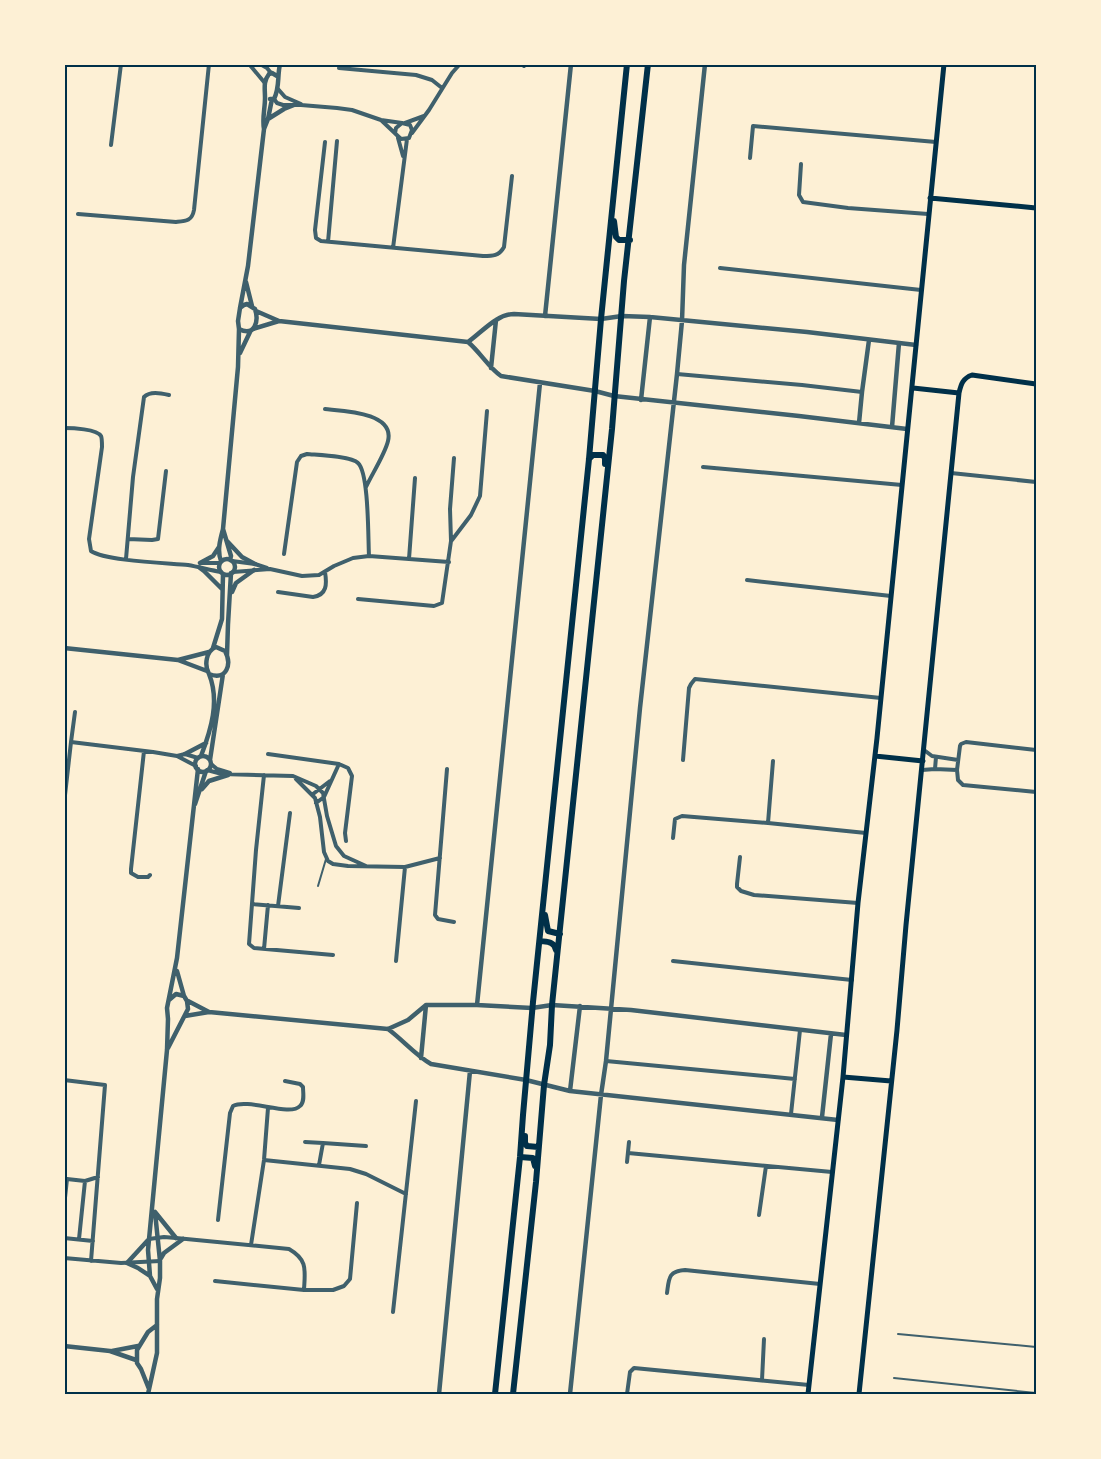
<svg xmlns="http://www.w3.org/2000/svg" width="1101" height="1459" font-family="Signika,sans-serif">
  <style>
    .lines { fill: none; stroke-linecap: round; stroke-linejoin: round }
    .service { stroke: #3f606c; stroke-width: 2 }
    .minor { stroke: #3f606c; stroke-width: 4 }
    .tertiary { stroke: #3f606c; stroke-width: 4.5 }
    .secondary { stroke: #003049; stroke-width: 5 }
    .primary { stroke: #003049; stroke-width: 6 }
    .neatline { fill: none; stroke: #003049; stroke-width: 2 }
  </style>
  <rect width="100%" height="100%" fill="#fdf0d5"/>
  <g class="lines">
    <path class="service" d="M318 886 326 859
      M898 1334 1036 1347
      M894 1378 1036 1393"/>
    <path class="minor" d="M249 64 264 82
      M260 64 267 68 271 73
      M522 64 524 66
      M339 68 416 75 432 80 442 88
      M278 89 285 97 301 104
      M274 99 277 103 283 105H301L337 108 352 110 381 120 402 123
      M381 120 401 139 409 138 412 130 410 125 402 123 396 128 395 133
      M405 123 424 116
      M412 133 429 110 452 73 460 64
      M398 138 403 156
      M325 142 315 230 316 238 321 241 483 256C493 256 499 256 504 247L512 176
      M111 145 121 64
      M750 158 753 126 936 142
      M801 164 799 195 803 202 848 208 928 214
      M78 214 176 222C186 221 192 221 194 210L209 64
      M328 242 337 141
      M393 248 407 139
      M720 268 921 290
      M677 374 802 385 862 392
      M325 409C343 411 395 412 388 441 385 454 372 474 366 487
      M64 428C72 428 97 429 101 436 102 438 102 444 102 447L89 539 91 551C105 561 168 563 188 565 199 567 210 570 221 572
      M703 467 902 485
      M951 473 1036 482
      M128 539 152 540 158 539 166 471
      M452 540 471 515 480 496 487 411
      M284 554 297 462 301 456 307 454C317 455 351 456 358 463 369 473 368 538 369 556
      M126 559 133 477 144 397C150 391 160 393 169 395
      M409 559 415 478
      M232 561 255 564 267 568
      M201 563H219
      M233 572 270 569 302 576 319 575 334 566 353 558 369 556 449 562
      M747 580 891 596
      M278 592 313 597C327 595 327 584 325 572
      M358 599 434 606 442 603 451 541 450 509 454 458
      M71 742 153 752 177 756 196 766
      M924 750 932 756 958 760
      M1036 750 966 742 961 744 960 746 957 770 958 780 963 785 1036 792
      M144 751 131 869V873L138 877H148L150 875
      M268 754 339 764
      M177 756 185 754 198 758
      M683 760 689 688 691 684 695 679 881 698
      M211 764 217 769 230 773
      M447 769 435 915 438 919 454 922
      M935 769 936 757
      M207 770 222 774 293 776 316 786 323 793 327 816 336 846 344 856 366 866
      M922 770 935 769 957 770
      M264 775 256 850 249 944 254 948 333 955
      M296 779 315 798 320 817 324 852 328 861 333 864 348 866 405 867 440 858
      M313 794 330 781
      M316 803 324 797 339 764 348 768 352 776 345 833 346 841
      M64 804 71 742 75 712
      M768 823 773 761
      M673 838 675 819 682 816 768 823 866 833
      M740 857 737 884V887L741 891 754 895 858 903
      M252 904 299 908
      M278 906 290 813
      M264 949 268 905
      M396 961 405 867
      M673 961 852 980
      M606 1061 795 1079
      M64 1080 105 1085 91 1261
      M791 1114 800 1030
      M305 1142 323 1143 319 1165
      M323 1143 366 1146
      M628 1153 832 1172
      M264 1160 350 1169 366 1174 406 1194
      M627 1162 629 1142
      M64 1207 67 1179 85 1181 98 1177
      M759 1215 766 1166
      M218 1220 230 1113 233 1106C248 1098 290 1117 300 1106 305 1102 303 1093 303 1087L300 1084 285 1081
      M64 1238 93 1241
      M79 1239 85 1181
      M149 1239 164 1237 176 1238 289 1249C308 1260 305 1270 304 1290
      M251 1245 264 1160 268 1108
      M64 1258 121 1263 160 1261
      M215 1281 304 1290H333L344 1286 350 1279 357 1203
      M667 1293C669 1279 668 1271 685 1270L820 1284
      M393 1312 416 1101
      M762 1380 764 1339
      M627 1394 630 1372 634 1368 809 1385"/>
    <path class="tertiary" d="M270 99H274C280 87 277 77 280 64
      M268 119 284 109 294 105
      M264 129C262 118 265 109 265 98 265 88 263 82 269 74L272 73 277 76
      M246 282 252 306
      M247 304 255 309C259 321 255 337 239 329L238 321 240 308 244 305Z
      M240 308 248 266 264 129 268 119 272 99
      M256 311 279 321 468 342
      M545 316 571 64
      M253 329 279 321
      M468 342C482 332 497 314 514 314L601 319 622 316 650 317 807 332 916 345
      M468 342C481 353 488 367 501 376L595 391 614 396 799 416 907 429
      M240 353 250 332
      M491 368 496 320
      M641 400 650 317
      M859 423 862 392 869 340
      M892 427 899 343
      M223 529 231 556 230 560
      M227 541 242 557 255 564
      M219 567a8 8 0 1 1 16 0a8 8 0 1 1-16 0Z
      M221 561C217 551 220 540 223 529L238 367 239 329
      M200 563 213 556 219 547
      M200 568 204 571 222 589
      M232 592 236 583 254 570
      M216 647 225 651C232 664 227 681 209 674 204 665 206 651 216 647Z
      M64 648 178 660 207 671
      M213 648 222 619 223 574
      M227 655 228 624 231 573
      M178 660 209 652
      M185 754 206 743
      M201 756C211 730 220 701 209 674
      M195 764a8 8 0 1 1 16 0a8 8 0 1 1-16 0Z
      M210 760 223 674
      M202 789 209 781 228 775
      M195 804 206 771
      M169 1000 176 994 184 996
      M188 1001 209 1012
      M477 1005 540 383
      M185 1016 209 1012 388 1029 408 1020 426 1005H477L532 1008 552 1005 631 1010 846 1035
      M388 1029C403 1040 415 1055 431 1064L526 1080 570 1091 838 1120
      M168 1048 188 1009 187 1001 184 996 177 971
      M421 1058 426 1005
      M570 1091 580 1006
      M822 1117 831 1034
      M155 1212 176 1238
      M149 1239 127 1263 138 1268 150 1276
      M161 1258 164 1253 183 1239
      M157 1289 150 1276 148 1250 167 1050 168 1019 167 1008 177 958 198 769
      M64 1346 110 1351 136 1360
      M112 1351 138 1346
      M149 1389 141 1369 137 1363V1350L148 1332 157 1325
      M148 1394 157 1353V1299L160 1278V1261L155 1212
      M439 1394 470 1071
      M570 1394 601 1095 606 1061 640 708 677 374 682 321 684 265 705 64"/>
    <path class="secondary" d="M930 198 1036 208
      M913 388 959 393
      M875 756 923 761
      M843 1077 891 1081
      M808 1394 843 1077 858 903 877 738 944 64
      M859 1394 897 1030 906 925 959 393C961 384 963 378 972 375L1036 384"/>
    <path class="primary" d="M614 221 616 237 619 240H630
      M589 459 593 455H603L605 458V464
      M545 915 548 931 560 934
      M540 941C547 942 554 941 556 950
      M525 1136V1143L527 1146 538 1147
      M520 1157 533 1158 535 1166
      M495 1394 520 1157 523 1115 533 1002 589 459 601 319 627 64
      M513 1394 536 1182 544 1085 550 1045 552 1005 612 429 624 281 648 64"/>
  </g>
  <rect width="1101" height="1459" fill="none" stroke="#fdf0d5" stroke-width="132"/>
  <rect x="66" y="66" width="969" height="1327" class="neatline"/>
</svg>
